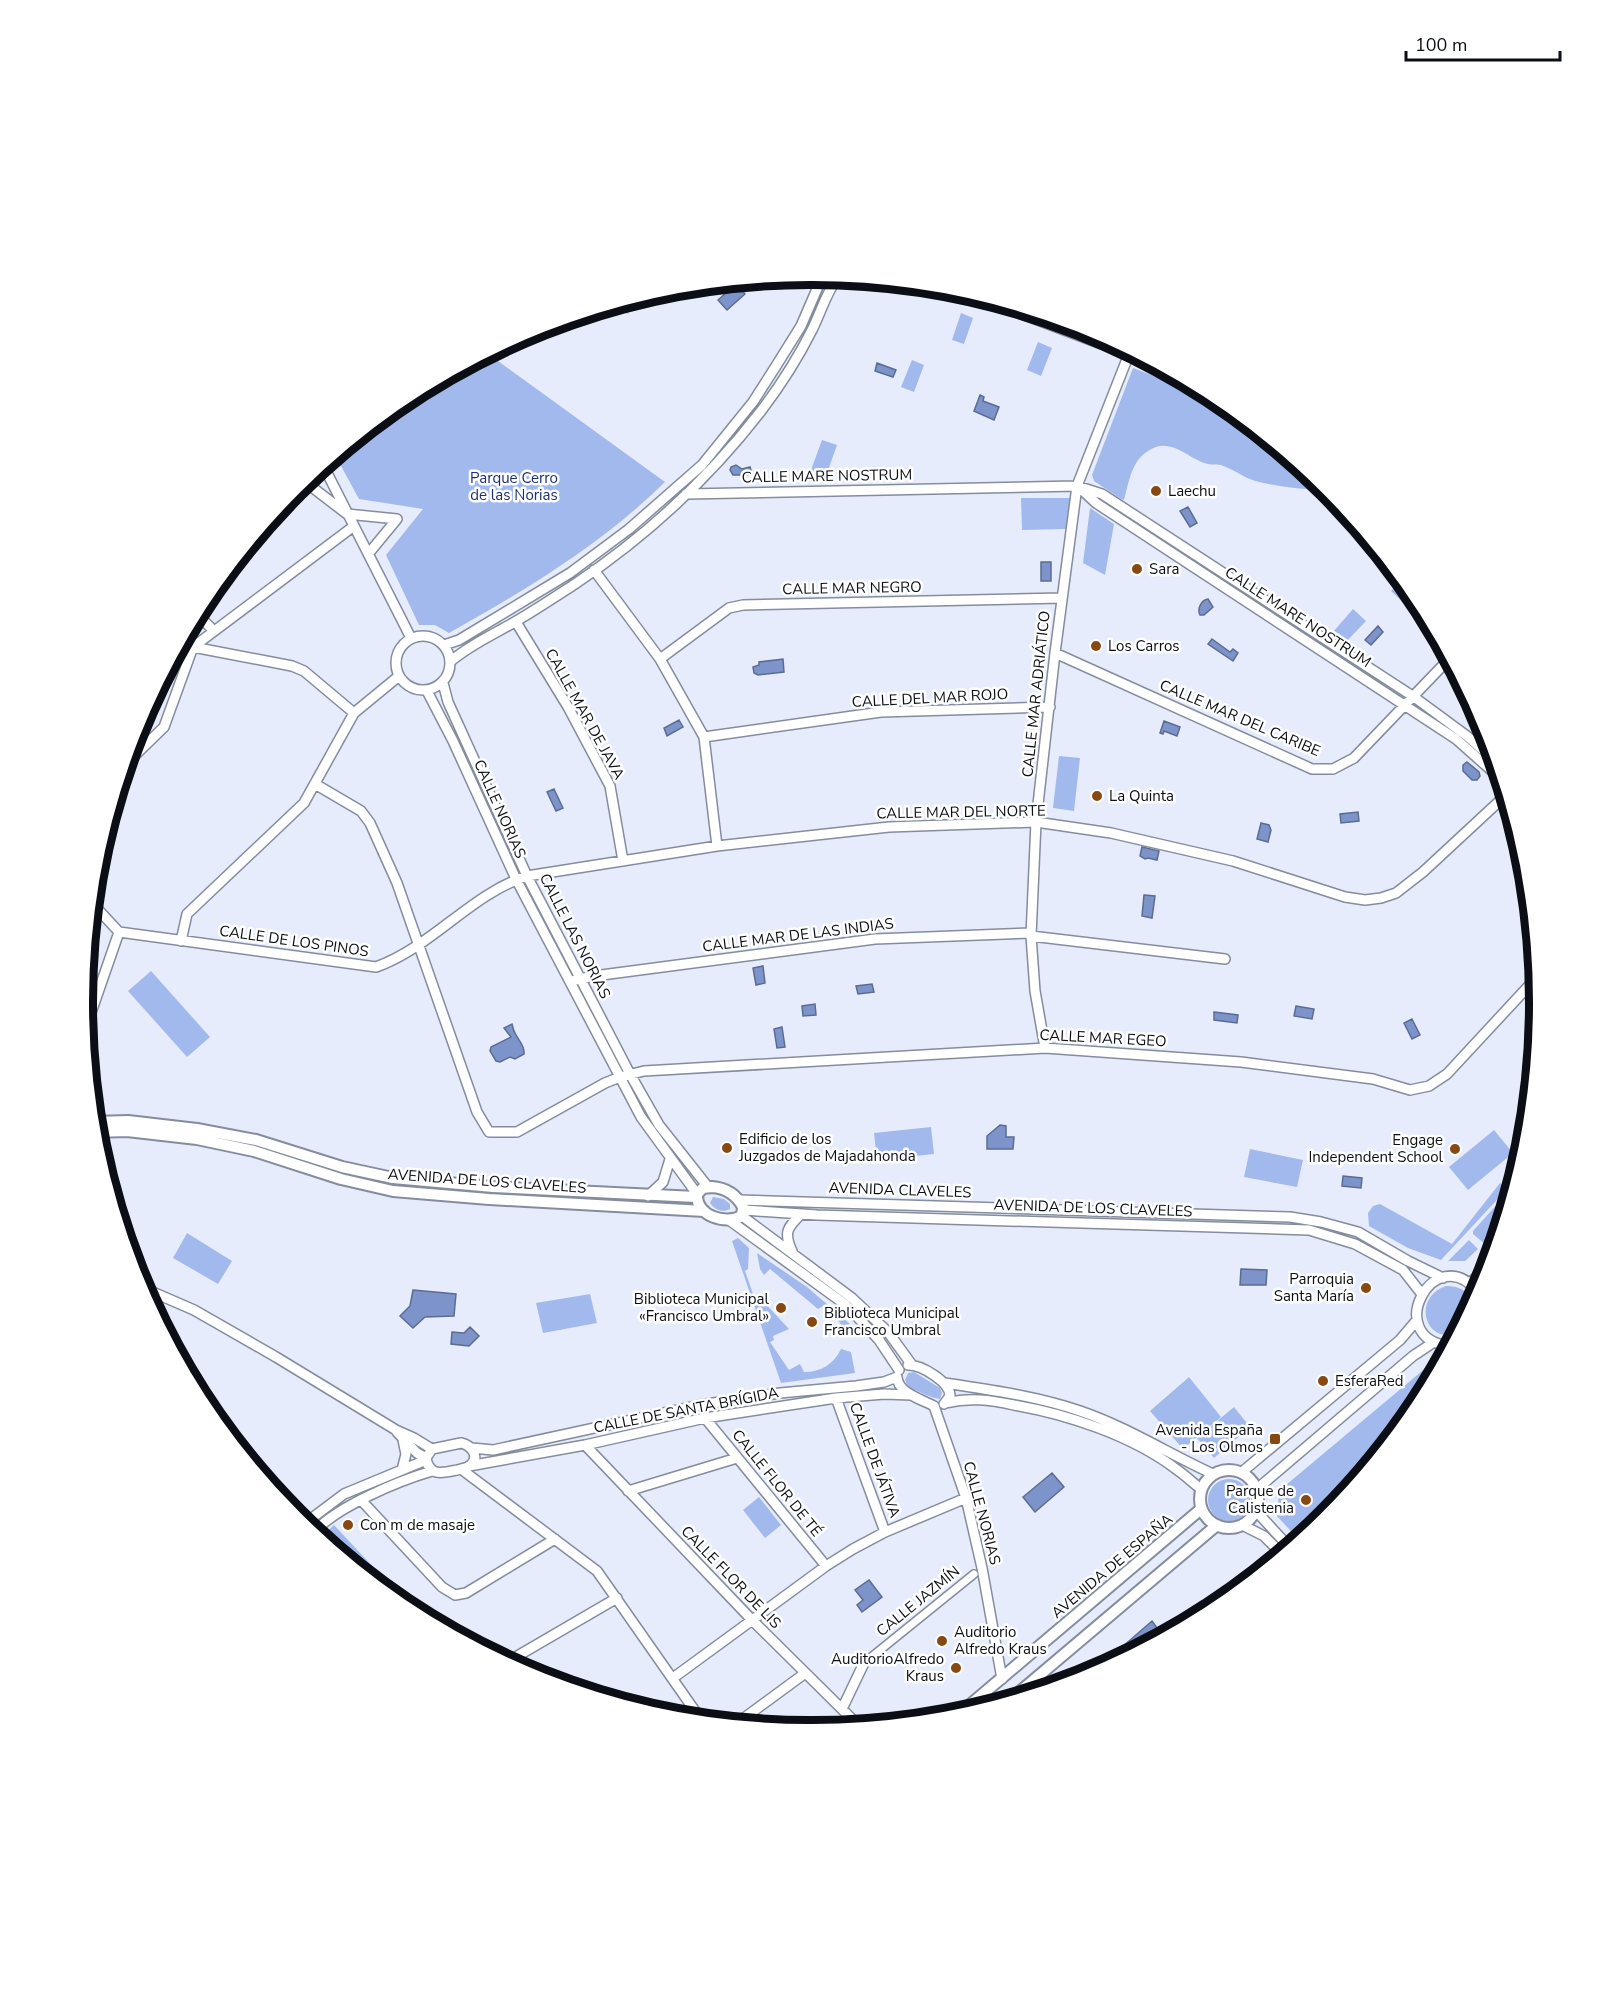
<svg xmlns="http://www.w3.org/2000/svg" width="1622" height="2005" font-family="'Nunito Sans',sans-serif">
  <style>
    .green { fill: #a2b9ee }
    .water { fill: #7d94cb; stroke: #5b6c94; stroke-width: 1.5 }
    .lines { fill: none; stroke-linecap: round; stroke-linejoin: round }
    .pedestrian-casing { stroke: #848c9d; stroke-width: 10 }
    .minor-casing { stroke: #848c9d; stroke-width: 12 }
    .tertiary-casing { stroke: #848c9d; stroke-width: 14 }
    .pedestrian { stroke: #fff; stroke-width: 7 }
    .minor { stroke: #fff; stroke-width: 9 }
    .tertiary { stroke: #fff; stroke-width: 10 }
    .poi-dot { fill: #884812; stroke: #fff; stroke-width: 2 }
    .labels { text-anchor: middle; stroke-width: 5; stroke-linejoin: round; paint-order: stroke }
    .street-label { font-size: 15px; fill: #0b0e14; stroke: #fff }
    .park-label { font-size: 15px; fill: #1c3172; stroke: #fff }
    .poi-label { font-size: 15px; fill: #0b0e14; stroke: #fff; text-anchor: start }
    .rim { fill: none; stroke: #0b0e14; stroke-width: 8 }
  </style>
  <rect width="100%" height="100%" fill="#e6ecfb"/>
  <path class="green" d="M634 299 628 314 612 307 613 305Z
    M961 313 973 318 964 344 952 340Z
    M1038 342 1052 348 1041 376 1027 370Z
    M487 353 665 482C602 544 526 590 449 633L435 625H419L386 555 423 509 359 499 335 455 407 397Z
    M912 360 924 365 914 392 901 387Z
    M1133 368 1222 402 1329 490C1303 490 1280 487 1255 481 1243 477 1233 469 1221 465 1217 464 1212 465 1208 464 1190 460 1175 441 1156 447 1132 456 1130 478 1124 500L1121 499 1094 481 1092 475Z
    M822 440 837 445 826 476 811 470Z
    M1021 498H1070L1066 529 1022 530Z
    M1090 508 1114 524 1105 575 1083 563Z
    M1402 580 1420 603 1412 611 1391 591Z
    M1353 609 1366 621 1345 643 1333 632Z
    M1059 756 1080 758 1074 811 1053 808Z
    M151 971 210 1037 187 1057 128 991Z
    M931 1127 934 1154 877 1160 874 1133Z
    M1494 1130 1513 1153 1468 1190 1449 1167Z
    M1250 1149 1303 1160 1297 1187 1244 1177Z
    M1500 1183 1507 1189 1441 1260 1408 1248 1369 1226 1368 1213 1373 1206 1380 1204 1452 1244Z
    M1509 1191 1511 1193 1499 1231 1486 1245 1473 1234V1231Z
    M713 1197 724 1199 730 1204V1209C722 1213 715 1210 710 1203Z
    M187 1233 232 1261 218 1284 173 1258Z
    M738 1238 749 1248 748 1269 745 1271 753 1294 763 1301 789 1329 773 1336 774 1340 770 1342 789 1370 800 1364 804 1372C821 1372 834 1364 841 1349L851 1352 855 1373 781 1383 732 1241Z
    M1469 1240 1478 1249 1465 1261H1448Z
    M757 1253 807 1287 850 1324 843 1328 835 1315 823 1306 818 1309 770 1269 764 1275 760 1269Z
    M1446 1286C1459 1286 1467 1290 1473 1302L1455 1335C1423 1341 1413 1297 1446 1286Z
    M590 1294 597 1323 543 1333 536 1303Z
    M1441 1362 1417 1408 1326 1518 1299 1540 1276 1515 1280 1490 1428 1366Z
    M914 1372 940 1388 942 1393 940 1399C933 1399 916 1390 908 1387L905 1380 908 1373Z
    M1189 1377 1221 1417 1183 1449 1150 1411Z
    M1234 1407 1250 1427 1214 1458 1197 1438Z
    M1208 1500a21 21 0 1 1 42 0a21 21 0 1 1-42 0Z
    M759 1497 781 1525 765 1538 743 1510Z
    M334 1525 417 1614 406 1608 320 1538Z
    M1201 1600 1210 1611 1175 1630 1170 1624Z"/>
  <path class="water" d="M736 284 745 294 727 310 718 300Z
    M877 363 896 370 893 377 875 371Z
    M980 395 984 397 983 401 999 407 994 420 974 411Z
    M736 465 742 469 750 467 752 473 748 475H733L730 470 731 467Z
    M1188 507 1197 523 1190 527 1180 511Z
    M1041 562H1051V581H1041Z
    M1208 599 1213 607 1204 615H1200C1197 609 1201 600 1208 599Z
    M1378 626 1383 632 1371 645 1365 640Z
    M1212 639 1230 652 1233 649 1238 653 1233 661 1208 644Z
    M783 659 784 672 758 675 754 673 753 667 759 665V662Z
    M679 720 683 727 667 736 664 728Z
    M1164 721 1180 727 1177 736 1164 731 1163 734 1160 733Z
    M1467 762 1479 772 1480 776 1477 780H1472L1463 771V765Z
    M554 789 563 808 556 811 547 792Z
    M1358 812 1359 821 1341 823 1340 814Z
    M1261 823 1269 825 1271 830 1268 842 1257 839Z
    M1142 847 1159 851 1157 860 1148 858 1145 859 1140 856Z
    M1144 895 1155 896 1152 918 1142 916Z
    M763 966 765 983 756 985 753 968Z
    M872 984 874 992 858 994 856 986Z
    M815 1004 816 1015 803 1016 802 1006Z
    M1296 1006 1314 1009 1312 1019 1294 1016Z
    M1214 1012 1238 1015 1237 1023 1214 1020Z
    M1412 1019 1420 1035 1412 1039 1404 1023Z
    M512 1024C513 1027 513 1030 515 1033 518 1040 525 1045 524 1054L515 1059 510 1057 500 1062 496 1061 490 1051 491 1047 511 1037 504 1028Z
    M782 1027 785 1047 777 1048 774 1029Z
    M1000 1125 1006 1126V1137H1014L1013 1149H987V1136Z
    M1343 1176 1362 1178 1361 1188 1342 1186Z
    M1241 1269 1267 1270 1266 1285H1240Z
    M413 1290 456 1294 454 1316 425 1317 413 1328 400 1316 410 1306Z
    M470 1327 479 1336 469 1346 451 1344 452 1332 464 1333Z
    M1052 1473 1064 1487 1035 1512 1023 1497Z
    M869 1580 882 1597 862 1612 857 1605 863 1600 855 1590Z
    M1152 1621 1163 1636 1119 1660 1114 1654Z"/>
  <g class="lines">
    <g class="pedestrian-casing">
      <path id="pedestrian" d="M864 1663 974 1574"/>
    </g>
    <g class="minor-casing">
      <path id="minor" d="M953 288 1154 364
        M323 465 411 638
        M304 481 347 514 397 519 369 553
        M1081 489 1096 503 1456 739 1500 778
        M686 494 1077 486 1102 494 1414 697 1467 736 1495 761
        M594 570 660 659 704 737 717 846
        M197 614 213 630
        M516 622 568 707 610 786 623 861
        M396 663a27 27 0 1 1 54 0a27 27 0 1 1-54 0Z
        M444 645 459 640 570 573 629 529 702 465 753 402 776 366 801 326 823 275
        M193 647 292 666 304 671 354 713
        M1055 653 1312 769H1333L1354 758 1449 659
        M660 659 729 608 743 605 1062 598
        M451 661C470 645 492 635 513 623 534 611 555 597 575 584 645 537 710 477 761 411 780 386 798 358 812 330 821 312 826 293 838 277
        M443 683 448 702 527 876 630 1074 659 1125 708 1187
        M427 691 453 741 516 879 641 1117 697 1194
        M704 737 881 712 1050 707
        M126 764 164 727 193 647 354 526
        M315 784 361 811 370 823 397 883 477 1112 489 1132H517L605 1083 620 1077 644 1071 1045 1048 1241 1062 1373 1079 1410 1090 1429 1086 1447 1074 1537 977
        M92 903 119 932 376 967C432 947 471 894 527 876L717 846 889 827 1036 822 1111 833 1233 861 1345 897 1365 900 1381 898 1396 893 1423 872 1506 795
        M1031 936 1225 959
        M181 941 187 914 304 803 354 713 399 676
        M575 980 594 976 875 939 1031 933
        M85 1030 119 932
        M1045 1048 1035 991 1031 936 1036 822 1055 653 1077 486 1129 354
        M648 1196 663 1182 670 1159
        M739 1200 1290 1217 1321 1222 1358 1232 1408 1261 1443 1278
        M744 1210 817 1215 1309 1230 1355 1244 1403 1270 1421 1293
        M742 1216 852 1298 888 1332 912 1365
        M729 1220 846 1305 879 1340 899 1370
        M792 1251C783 1232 788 1227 801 1214
        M1470 1283 1489 1266
        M141 1287 194 1310 276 1357 396 1430 414 1438 432 1449
        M1450 1346C1381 1339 1434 1238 1478 1292
        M908 1365C922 1365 950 1382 950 1396L944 1404
        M897 1377C898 1393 921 1399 934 1406L966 1498 982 1568 1002 1679
        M945 1383C990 1390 1036 1396 1080 1411 1127 1427 1169 1454 1213 1474
        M836 1398 885 1532
        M946 1403C970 1397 990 1400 1014 1405 1067 1414 1133 1436 1176 1469 1185 1475 1193 1483 1201 1489
        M705 1418 826 1566
        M397 1432 417 1453 426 1458
        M461 1443C471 1445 480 1456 471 1465 467 1468 461 1469 457 1470 443 1473 429 1477 426 1458L432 1449Z
        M585 1445 752 1620 859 1726
        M472 1448 493 1450 700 1405 780 1393 856 1386 884 1382 897 1377
        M469 1466 585 1445 705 1418 836 1398 884 1394 911 1395
        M461 1469 597 1571 695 1711 705 1721
        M402 1470 406 1454 403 1440
        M1242 1472 1400 1340 1417 1320
        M1257 1489 1413 1356 1434 1342
        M628 1491 737 1458
        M361 1500 442 1587 455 1595 466 1593 555 1539
        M1256 1511 1290 1548
        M304 1524 344 1494 426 1460
        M1242 1525 1264 1536 1282 1554
        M314 1532C338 1506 398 1481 432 1471
        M507 1662 617 1598
        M673 1678 826 1566 853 1549 885 1532 966 1498
        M842 1709 864 1663
        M684 1718 695 1711
        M736 1724 804 1674"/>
    </g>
    <g class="tertiary-casing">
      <path id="tertiary" d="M94 1122 128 1121 197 1129 256 1140 342 1167 393 1178 493 1187 696 1197
        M95 1132 127 1131 197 1139 254 1151 341 1179 393 1191 489 1199 704 1211
        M712 1187C726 1188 736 1194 743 1207L742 1216C725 1225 696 1216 697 1194L703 1188Z
        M1200 1499a29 29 0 1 1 58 0a29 29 0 1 1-58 0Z
        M1010 1700 1217 1525
        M958 1715 1201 1509"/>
    </g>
    <use href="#pedestrian" class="pedestrian"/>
    <use href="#minor" class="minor"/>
    <use href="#tertiary" class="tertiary"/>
  </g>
  <g class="poi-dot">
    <circle cx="1156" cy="491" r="6"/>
    <circle cx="1137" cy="569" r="6"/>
    <circle cx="1096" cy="646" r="6"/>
    <circle cx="1097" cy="796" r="6"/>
    <circle cx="727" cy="1148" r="6"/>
    <circle cx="1455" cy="1149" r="6"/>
    <circle cx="1366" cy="1288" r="6"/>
    <circle cx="781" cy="1308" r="6"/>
    <circle cx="812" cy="1322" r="6"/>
    <circle cx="1323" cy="1381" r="6"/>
    <rect x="1269" y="1433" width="12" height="12" rx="3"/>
    <circle cx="1306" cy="1500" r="6"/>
    <circle cx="348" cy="1525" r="6"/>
    <circle cx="942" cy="1641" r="6"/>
    <circle cx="956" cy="1668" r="6"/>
  </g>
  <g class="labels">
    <g class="street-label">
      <text transform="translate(827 476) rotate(-1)" y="5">CALLE MARE NOSTRUM</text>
      <text transform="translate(852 588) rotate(-1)" y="5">CALLE MAR NEGRO</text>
      <text transform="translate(1298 617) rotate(33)" y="5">CALLE MARE NOSTRUM</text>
      <text transform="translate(1036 694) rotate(-84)" y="5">CALLE MAR ADRIÁTICO</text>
      <text transform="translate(930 698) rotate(-3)" y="5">CALLE DEL MAR ROJO</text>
      <text transform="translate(585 714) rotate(61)" y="5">CALLE MAR DE JAVA</text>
      <text transform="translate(1240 718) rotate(23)" y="5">CALLE MAR DEL CARIBE</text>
      <text transform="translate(500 809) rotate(66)" y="5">CALLE NORIAS</text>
      <text transform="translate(961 812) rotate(-1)" y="5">CALLE MAR DEL NORTE</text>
      <text transform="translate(798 935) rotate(-7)" y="5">CALLE MAR DE LAS INDIAS</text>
      <text transform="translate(575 936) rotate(63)" y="5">CALLE LAS NORIAS</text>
      <text transform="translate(294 941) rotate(8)" y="5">CALLE DE LOS PINOS</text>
      <text transform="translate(1103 1038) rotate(3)" y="5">CALLE MAR EGEO</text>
      <text transform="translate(487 1181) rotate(4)" y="5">AVENIDA DE LOS CLAVELES</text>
      <text transform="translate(900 1190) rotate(2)" y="5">AVENIDA CLAVELES</text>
      <text transform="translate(1093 1208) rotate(2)" y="5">AVENIDA DE LOS CLAVELES</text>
      <text transform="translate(686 1410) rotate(-11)" y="5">CALLE DE SANTA BRÍGIDA</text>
      <text transform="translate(875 1460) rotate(70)" y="5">CALLE DE JÁTIVA</text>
      <text transform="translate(777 1483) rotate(51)" y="5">CALLE FLOR DE TÉ</text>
      <text transform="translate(982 1513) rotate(75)" y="5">CALLE NORIAS</text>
      <text transform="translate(1112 1566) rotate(-40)" y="5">AVENIDA DE ESPAÑA</text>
      <text transform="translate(731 1577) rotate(46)" y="5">CALLE FLOR DE LIS</text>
      <text transform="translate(918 1601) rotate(-39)" y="5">CALLE JAZMÍN</text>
    </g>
    <g class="park-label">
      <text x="514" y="483">Parque Cerro<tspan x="514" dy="17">de las Norias</tspan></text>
    </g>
    <g class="poi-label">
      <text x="1168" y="496">Laechu</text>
      <text x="1149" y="574">Sara</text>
      <text x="1108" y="651">Los Carros</text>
      <text x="1109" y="801">La Quinta</text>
      <text x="739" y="1144">Edificio de los<tspan x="739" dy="17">Juzgados de Majadahonda</tspan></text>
      <text x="1443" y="1145" text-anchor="end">Engage<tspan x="1443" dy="17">Independent School</tspan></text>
      <text x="1354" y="1284" text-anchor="end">Parroquia<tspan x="1354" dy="17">Santa María</tspan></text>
      <text x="769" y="1304" text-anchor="end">Biblioteca Municipal<tspan x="769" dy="17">«Francisco Umbral»</tspan></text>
      <text x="824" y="1318">Biblioteca Municipal<tspan x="824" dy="17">Francisco Umbral</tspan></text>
      <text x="1335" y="1386">EsferaRed</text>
      <text x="1263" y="1435" text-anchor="end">Avenida España<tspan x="1263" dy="17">- Los Olmos</tspan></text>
      <text x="1294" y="1496" text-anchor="end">Parque de<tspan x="1294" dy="17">Calistenia</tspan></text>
      <text x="360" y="1530">Con m de masaje</text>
      <text x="954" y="1637">Auditorio<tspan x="954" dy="17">Alfredo Kraus</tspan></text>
      <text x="944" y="1664" text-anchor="end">AuditorioAlfredo<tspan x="944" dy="17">Kraus</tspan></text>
    </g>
  </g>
  <path d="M0 0H1622V2005H0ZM810 285H812A717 717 0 0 1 1529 1002V1003A717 717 0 0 1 812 1720H810A717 717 0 0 1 93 1003V1002A717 717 0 0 1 810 285Z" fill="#fff" fill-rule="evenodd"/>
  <path class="rim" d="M810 285H812A717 717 0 0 1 1529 1002V1003A717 717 0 0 1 812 1720H810A717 717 0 0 1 93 1003V1002A717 717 0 0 1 810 285Z"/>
  <path d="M1406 51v9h154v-9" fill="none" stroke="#0b0e14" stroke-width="3"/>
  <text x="1415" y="51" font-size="18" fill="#0b0e14" stroke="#ffffff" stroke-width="4.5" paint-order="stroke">100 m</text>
</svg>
